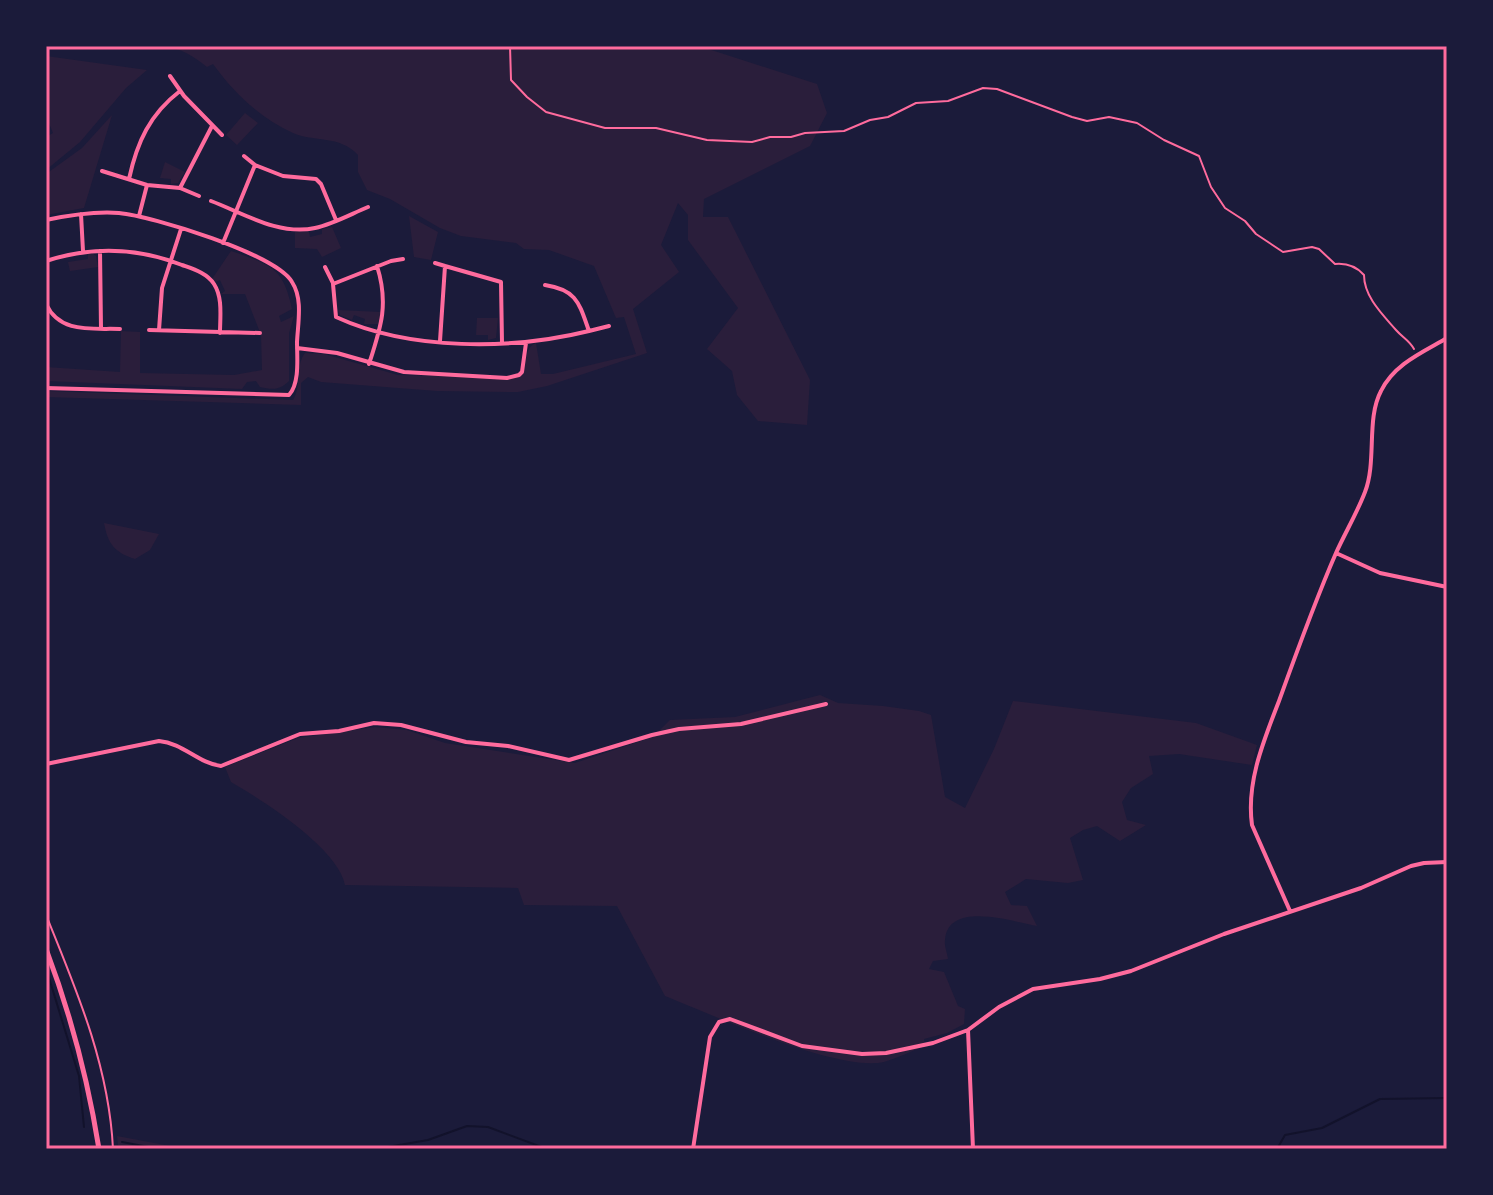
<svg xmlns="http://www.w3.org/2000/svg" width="1493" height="1195" font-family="Cabin,sans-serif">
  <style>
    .green { fill: #2a1e3b }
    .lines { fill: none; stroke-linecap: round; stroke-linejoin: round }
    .stream { stroke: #12122b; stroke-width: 2 }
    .path { stroke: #ff6b9d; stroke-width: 2 }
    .minor { stroke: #ff6b9d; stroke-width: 4 }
    .secondary { stroke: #ff6b9d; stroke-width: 5 }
    .neatline { fill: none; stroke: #ff6b9d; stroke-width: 3 }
  </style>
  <rect width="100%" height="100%" fill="#1b1b3a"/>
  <path class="green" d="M160 46H699L817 84 827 113 810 146 704 199 703 217H728L810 380 807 425 758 421 737 395 732 371 707 349 738 308 688 240V215L678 203 661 245 679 272 633 309 647 353 547 386 518 392 437 391 321 382 308 377 301 383V405L46 397V391L293 400C302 386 295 366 305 353L324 354 398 375 515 378C532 370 520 349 536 343L541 374H553L636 354 624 317 616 318 594 266 549 250 524 249 516 243 461 236 440 228 390 199 367 190 358 172V155C340 135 313 142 293 133 260 118 234 93 213 64L207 67C193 56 177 45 160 48Z
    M46 56 147 70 126 88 80 142 46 170V137L53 133 46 116Z
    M245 113 258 123 237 145 226 135Z
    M112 115 84 208 46 215V174L82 148Z
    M165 162 185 172 178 183 171 184V179L160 178Z
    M409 216 438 232 431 260 414 257Z
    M332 227 341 248 322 257 317 249 295 248V232H309L310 237 322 234V229Z
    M231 251C270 265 283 266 292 309L279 316 281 322 294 316 289 333V381C280 390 273 390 260 387L256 381 247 382 242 389 46 381V367L120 372 121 331 140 332V373L234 375 262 370 261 335 245 294H221L225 291 220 280 216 282 212 279Z
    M92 253 96 256 98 267 70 271 68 262 88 259V254Z
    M338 310 381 312 378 324H364L365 319 354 315 352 320 340 315Z
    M477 318H498L496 338 488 340V335H476Z
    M104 523 159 534 150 550 135 559C114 552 108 544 104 523Z
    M820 695 838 703 883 706 919 711 931 715 945 797 965 808 994 749 1013 701 1196 723 1257 745 1252 765 1179 754 1149 756 1153 774 1131 788 1122 802 1127 820 1146 825 1120 841 1097 826 1083 830 1070 838 1083 880 1068 883 1026 879 1005 892 1011 905 1027 906 1037 926C1014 922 948 900 945 940 944 946 947 952 948 959L933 961 929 969 944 972 958 1006 965 1009 964 1024 947 1033 924 1039 925 1046C911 1051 898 1058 884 1062 837 1072 713 1015 665 996L617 906 524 905 518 888 345 885C338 848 262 800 231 782L225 767 298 738 375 727 407 730 445 743 575 763 653 737 670 720 735 717Z
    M117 1136 186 1149H127L118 1145Z"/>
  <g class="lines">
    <path class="stream" d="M46 968 79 1076 84 1127
      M122 1142 159 1149
      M376 1149 428 1140 467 1126 488 1127 547 1149
      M1277 1149 1285 1135 1322 1128 1380 1099 1447 1098"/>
    <path class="path" d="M510 46 511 80 527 97 546 112 605 128H656L707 140 752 142 770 137H791L805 133 844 131 870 120 888 117 916 103 948 101 983 88 997 89 1072 117 1087 121 1109 117 1137 123 1164 140 1199 156 1211 187 1225 208 1245 221 1256 234 1283 252 1312 247 1319 249 1335 264C1346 263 1356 266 1364 275 1364 297 1383 315 1396 330 1403 338 1409 340 1414 349
      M46 915C77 991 109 1066 113 1149"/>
    <path class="minor" d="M170 76 184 96 222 135
      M244 156 255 165 283 176 316 179 321 184 336 220
      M102 171 147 185 180 188 199 196
      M129 179C137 142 150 114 180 91
      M180 188 212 126
      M211 201C243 213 279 236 315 228 333 224 351 214 368 207
      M81 214 83 251
      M139 216 147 185
      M46 220C70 215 95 211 119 213 152 216 276 254 292 282 303 299 298 322 297 342 297 357 300 383 289 395L46 388
      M223 243 255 165
      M100 251 101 328
      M403 259 391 261 333 284 336 317C410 351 512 350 589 331 579 303 577 290 545 285
      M46 261C92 246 136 247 182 265 193 269 207 273 214 284 223 298 220 317 220 333
      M435 263 445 266
      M325 267 333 283
      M46 304C60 334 92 328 120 329
      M149 330 260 333
      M159 330 162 288 181 229
      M589 331 609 326
      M440 341 445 266 501 282 502 343
      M297 348 337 353 404 372 507 378 519 375 522 372 526 343
      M369 364C381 327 389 304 377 266
      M1336 553 1380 573 1447 587
      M46 764 159 741C183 743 198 763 221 766L300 734 339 731 374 723 401 725 466 742 508 746 569 760 652 735 679 729 741 724 826 704
      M1290 911 1252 825C1246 782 1264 740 1279 701 1297 651 1315 601 1336 553 1345 533 1357 513 1365 492 1377 461 1366 419 1381 391 1394 364 1423 352 1447 338
      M968 1030 973 1149
      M693 1149 710 1037 719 1022 730 1019 802 1046 862 1054 886 1053 933 1043 968 1030 999 1007 1033 989 1100 979 1131 971 1224 934 1361 888 1411 866 1424 863 1447 862"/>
    <path class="secondary" d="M46 949C71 1015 88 1080 99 1149"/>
  </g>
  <rect width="1493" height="1195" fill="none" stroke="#1b1b3a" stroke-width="96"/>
  <rect x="48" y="48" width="1397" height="1099" class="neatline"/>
</svg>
